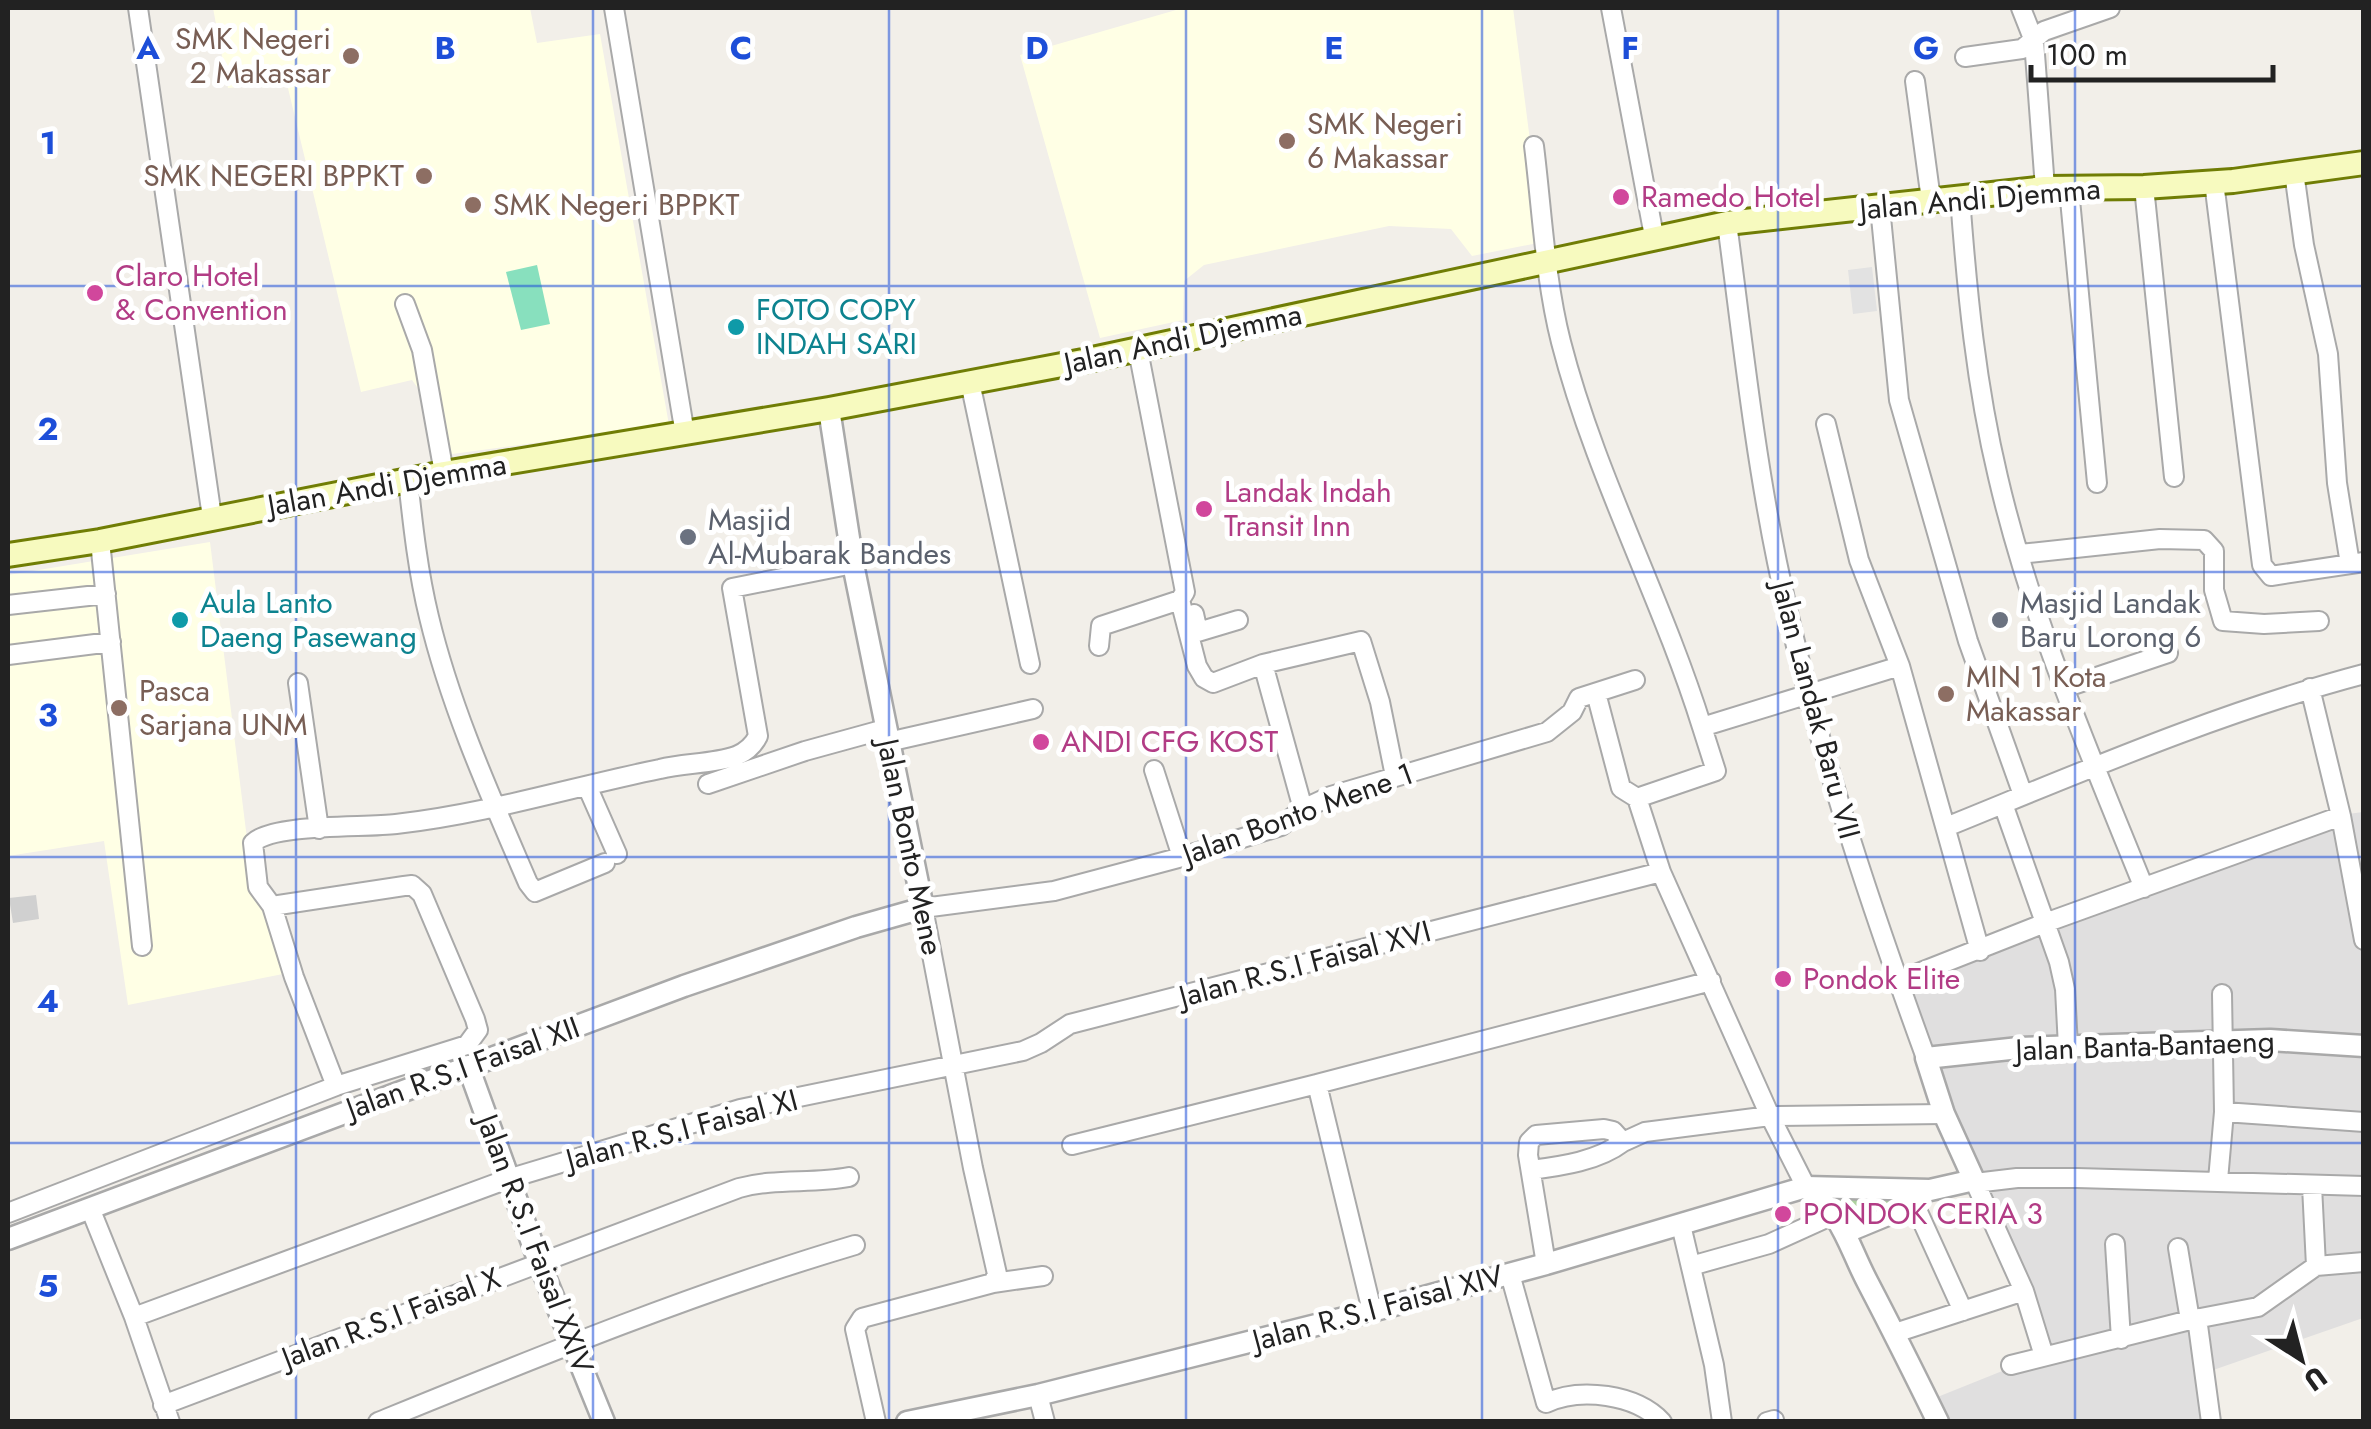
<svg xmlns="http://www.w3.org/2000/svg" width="2371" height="1429" font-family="Jost,sans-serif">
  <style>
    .residential { fill: #e0dfdf }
    .education { fill: #ffffe5 }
    .religious { fill: #d0d0d0 }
    .forest { fill: #add19e }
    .pitch { fill: #88e0be }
    .parking { fill: #e2e2e2 }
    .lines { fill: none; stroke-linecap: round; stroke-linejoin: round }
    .minor-casing { stroke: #a9a9a9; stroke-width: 22 }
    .tertiary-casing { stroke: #a9a9a9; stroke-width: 25 }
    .secondary-casing { stroke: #707d05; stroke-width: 28 }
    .minor { stroke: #fff; stroke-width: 18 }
    .tertiary { stroke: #fff; stroke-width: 20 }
    .secondary { stroke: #f7fabf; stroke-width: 22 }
    .grid { fill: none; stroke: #1d4ed8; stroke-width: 2.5; stroke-opacity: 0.55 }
    .education-dot { fill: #8d6e63; stroke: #fff; stroke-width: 4 }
    .hotel-dot { fill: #d1479c; stroke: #fff; stroke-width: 4 }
    .culture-dot { fill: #0f9aa8; stroke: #fff; stroke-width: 4 }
    .worship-dot { fill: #6b7280; stroke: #fff; stroke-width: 4 }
    .labels { text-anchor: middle; stroke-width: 10; stroke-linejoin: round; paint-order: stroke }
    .education-label { font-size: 30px; fill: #785e54; stroke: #fff; text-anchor: start }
    .hotel-label { font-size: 30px; fill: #b23c85; stroke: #fff; text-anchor: start }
    .street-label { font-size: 30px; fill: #222; stroke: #fff }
    .culture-label { font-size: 30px; fill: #0d838f; stroke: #fff; text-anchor: start }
    .worship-label { font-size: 30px; fill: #5b616d; stroke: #fff; text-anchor: start }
    .grid-label { font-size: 32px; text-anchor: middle; font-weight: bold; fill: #1d4ed8; stroke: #fff; stroke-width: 10; stroke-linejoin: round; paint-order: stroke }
  </style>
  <rect width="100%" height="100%" fill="#f2efe9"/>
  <path class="residential" d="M2363 812V1318L2199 1375 2205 1421H1949L1935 1398 2047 1353 1893 978 2157 872 2325 817Z"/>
  <path class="education" d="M213 8H530L537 43 600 34 669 425 452 454 434 452 422 394 412 380 361 392 287 84 228 88Z
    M1183 8H1513L1543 242 1472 256 1451 229 1389 226 1204 265 1184 281 1183 320 1100 338 1020 55Z
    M210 542 253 887 270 909 288 973 128 1005 104 841 8 856V575Z"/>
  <path class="religious" d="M36 895 39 919 13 923 9 898Z"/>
  <path class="forest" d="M1827 1194 1909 1197 1852 1226Z"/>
  <path class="pitch" d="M537 265 550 324 521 330 506 272Z"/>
  <path class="parking" d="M1872 267 1877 311 1853 314 1848 270Z"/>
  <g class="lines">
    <g class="minor-casing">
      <path id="minor" d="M138 8 212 517
        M614 8 685 434
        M1611 8 1654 236
        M2021 8 2034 41 2045 188
        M1965 57 2022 49 2044 31 2110 8
        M1915 81 1931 200
        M1534 146C1542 210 1545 279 1561 342 1595 475 1661 596 1702 727L1900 666
        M2294 172 2304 245 2328 354 2337 483 2350 564
        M2214 182 2262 565 2271 576 2364 562
        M2144 187 2174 477
        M2069 189 2097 483
        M1960 197C1967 292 1976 385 1998 477 2031 619 2090 754 2144 888
        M1880 207 1899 400 1968 641 2023 795
        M1727 223C1742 336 1754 450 1777 562 1812 732 1867 896 1926 1058
        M405 304 422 350 444 473
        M1138 350 1185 592 1180 600 1197 666 1204 678 1213 683 1263 664 1361 641 1380 702 1395 776
        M970 382 1030 664
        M1826 424 1859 560 1900 666 1980 951
        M408 480C413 526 418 572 429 617 451 709 491 797 528 883L535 892 605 863
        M100 541 142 946
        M2020 554 2160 539 2204 540 2214 551V590L2223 621 2264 624 2319 621
        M8 605 106 594
        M1194 614 1198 632 1238 620
        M1099 646 1101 626 1180 600
        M8 655 111 642
        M1263 664 1303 809
        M298 683 319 829
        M2064 688 2168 653
        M2310 688 2341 816 2364 940
        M1596 693 1621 788 1637 798
        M888 742 1033 709
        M1154 770 1182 857
        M708 784 805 751 885 729
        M587 786 617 854
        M1637 798 1661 872 1770 1116 1806 1187
        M1637 798 1716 771 1702 727
        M2003 804 2059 962 2065 989 2068 1047
        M1946 827C2084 771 2220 712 2364 674
        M272 906 294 977 336 1086
        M1898 981 2045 923 2341 816
        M2224 1112 2364 1122
        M1072 1145 1317 1084
        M1531 1170C1562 1166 1598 1161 1623 1142
        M1974 1180 2024 1291 2044 1356
        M2218 1180 2224 1112 2222 994
        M1975 1183 2017 1178H2077L2364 1186
        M2312 1186 2316 1266
        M1913 1201 1963 1311
        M90 1208 134 1317 170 1422
        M8 1213 336 1086 467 1045 478 1030 475 1019 422 894 412 885 404 886 272 906 258 887 253 843C273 823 364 828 396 824 486 814 572 787 660 769 684 763 713 764 736 756 746 752 753 746 758 736L732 588 853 564
        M1681 1225 1714 1365 1722 1422
        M1847 1233 1893 1214 1922 1195
        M2115 1244 2121 1339
        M2178 1248 2190 1320
        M1546 1264 1528 1155 1529 1142 1536 1135 1604 1129 1613 1131 1623 1142 1645 1132 1770 1116 1944 1114
        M1691 1266 1769 1244 1835 1214
        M1510 1274 1546 1403C1580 1387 1636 1394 1662 1422
        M993 1283 997 1274 973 1168 923 908 1054 891 1182 857 1281 826 1303 809 1331 796 1547 732 1572 712 1579 698 1635 680
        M1372 1311 1317 1084 1711 981
        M134 1317 508 1179 740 1109 1023 1051 1041 1043 1070 1024 1661 872
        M2197 1318 2211 1422
        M1895 1333 2024 1291
        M2011 1365 2190 1320 2258 1307 2316 1266 2364 1262
        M1038 1395 1045 1422
        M163 1405 739 1188C775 1178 812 1184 849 1177
        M378 1422C535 1358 693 1293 855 1245
        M876 1422 855 1329 862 1318 993 1283 1043 1276
        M1767 1422 1774 1420"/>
    </g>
    <g class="tertiary-casing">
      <path id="tertiary" d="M468 1066 539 1262 604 1422
        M1806 1187C1844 1216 1847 1243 1868 1283 1892 1329 1915 1375 1938 1422
        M8 1239 684 986 856 927 923 908 853 564 829 409
        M907 1422 1038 1395 1372 1311 1546 1264 1806 1187 1930 1190 1974 1180 1944 1114 1926 1058 2019 1048 2270 1040 2364 1046"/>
    </g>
    <g class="secondary-casing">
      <path id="secondary" d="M8 555 100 541 444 473 829 409 1083 361 1727 223 2045 188 2144 187 2233 181 2364 163"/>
    </g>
    <use href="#minor" class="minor"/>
    <use href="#tertiary" class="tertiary"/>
    <use href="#secondary" class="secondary"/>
  </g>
  <path class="grid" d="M296 8V1422M593 8V1422M889 8V1422M1186 8V1422M1482 8V1422M1778 8V1422M2075 8V1422M8 286H2364M8 572H2364M8 857H2364M8 1143H2364"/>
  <g class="education-dot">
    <circle cx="351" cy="56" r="10"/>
    <circle cx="1287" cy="141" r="10"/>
    <circle cx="424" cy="176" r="10"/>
    <circle cx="473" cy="205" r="10"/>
    <circle cx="1946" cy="694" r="10"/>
    <circle cx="119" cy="708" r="10"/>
  </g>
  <g class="hotel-dot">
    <circle cx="1621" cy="197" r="10"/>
    <circle cx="95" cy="293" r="10"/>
    <circle cx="1204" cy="509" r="10"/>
    <circle cx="1041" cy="742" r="10"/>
    <circle cx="1783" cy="979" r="10"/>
    <circle cx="1783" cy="1214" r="10"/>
  </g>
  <g class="culture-dot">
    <circle cx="736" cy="327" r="10"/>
    <circle cx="180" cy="620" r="10"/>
  </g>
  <g class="worship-dot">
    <circle cx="688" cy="537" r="10"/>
    <circle cx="2000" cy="620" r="10"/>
  </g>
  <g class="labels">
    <g class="education-label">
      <text x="331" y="49" text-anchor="end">SMK Negeri<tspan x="331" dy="34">2 Makassar</tspan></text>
      <text x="1307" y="134">SMK Negeri<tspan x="1307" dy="34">6 Makassar</tspan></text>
      <text x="404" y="186" text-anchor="end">SMK NEGERI BPPKT</text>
      <text x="493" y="215">SMK Negeri BPPKT</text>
      <text x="1966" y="687">MIN 1 Kota<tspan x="1966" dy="34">Makassar</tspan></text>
      <text x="139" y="701">Pasca<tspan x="139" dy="34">Sarjana UNM</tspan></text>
    </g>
    <g class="hotel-label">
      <text x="1641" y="207">Ramedo Hotel</text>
      <text x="115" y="286">Claro Hotel<tspan x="115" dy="34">&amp; Convention</tspan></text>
      <text x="1224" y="502">Landak Indah<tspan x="1224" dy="34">Transit Inn</tspan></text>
      <text x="1061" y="752">ANDI CFG KOST</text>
      <text x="1803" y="989">Pondok Elite</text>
      <text x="1803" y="1224">PONDOK CERIA 3</text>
    </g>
    <g class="street-label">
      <text transform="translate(1980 199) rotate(-5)" y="10">Jalan Andi Djemma</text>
      <text transform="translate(1183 339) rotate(-12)" y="10">Jalan Andi Djemma</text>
      <text transform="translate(387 485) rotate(-10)" y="10">Jalan Andi Djemma</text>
      <text transform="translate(1816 710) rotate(75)" y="10">Jalan Landak Baru VII</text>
      <text transform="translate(1298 814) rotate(-20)" y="10">Jalan Bonto Mene 1</text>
      <text transform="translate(910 847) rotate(78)" y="10">Jalan Bonto Mene</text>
      <text transform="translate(1305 964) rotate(-15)" y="10">Jalan R.S.I Faisal XVI</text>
      <text transform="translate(2145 1046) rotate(-2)" y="10">Jalan Banta-Bantaeng</text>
      <text transform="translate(463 1068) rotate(-20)" y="10">Jalan R.S.I Faisal XII</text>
      <text transform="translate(682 1130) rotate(-15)" y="10">Jalan R.S.I Faisal XI</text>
      <text transform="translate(535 1244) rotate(69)" y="10">Jalan R.S.I Faisal XXIV</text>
      <text transform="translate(1378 1308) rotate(-15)" y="10">Jalan R.S.I Faisal XIV</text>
      <text transform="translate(391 1318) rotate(-21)" y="10">Jalan R.S.I Faisal X</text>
    </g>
    <g class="culture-label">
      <text x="756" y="320">FOTO COPY<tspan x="756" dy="34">INDAH SARI</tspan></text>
      <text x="200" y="613">Aula Lanto<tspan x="200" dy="34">Daeng Pasewang</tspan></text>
    </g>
    <g class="worship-label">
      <text x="708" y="530">Masjid<tspan x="708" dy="34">Al-Mubarak Bandes</tspan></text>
      <text x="2020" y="613">Masjid Landak<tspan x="2020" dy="34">Baru Lorong 6</tspan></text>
    </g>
  </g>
  <g class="grid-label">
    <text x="148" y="59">A</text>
    <text x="445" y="59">B</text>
    <text x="741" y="59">C</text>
    <text x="1037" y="59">D</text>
    <text x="1334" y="59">E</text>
    <text x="1630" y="59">F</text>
    <text x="1926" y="59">G</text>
    <text x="48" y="154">1</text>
    <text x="48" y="440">2</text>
    <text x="48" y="726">3</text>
    <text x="48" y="1012">4</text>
    <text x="48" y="1297">5</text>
  </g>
  <rect width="2371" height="1429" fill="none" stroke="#222222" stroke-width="20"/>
  <g transform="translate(2301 1359) rotate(144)" stroke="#ffffff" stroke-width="8" paint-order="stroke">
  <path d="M0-8L18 38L0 25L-18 38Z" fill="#222222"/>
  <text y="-15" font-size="28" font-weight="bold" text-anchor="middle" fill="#222222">U</text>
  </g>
  <path d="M2031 65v15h242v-15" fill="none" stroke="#222222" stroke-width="5"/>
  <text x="2046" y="65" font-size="30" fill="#222222" stroke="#ffffff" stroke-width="8" paint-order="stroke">100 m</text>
</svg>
